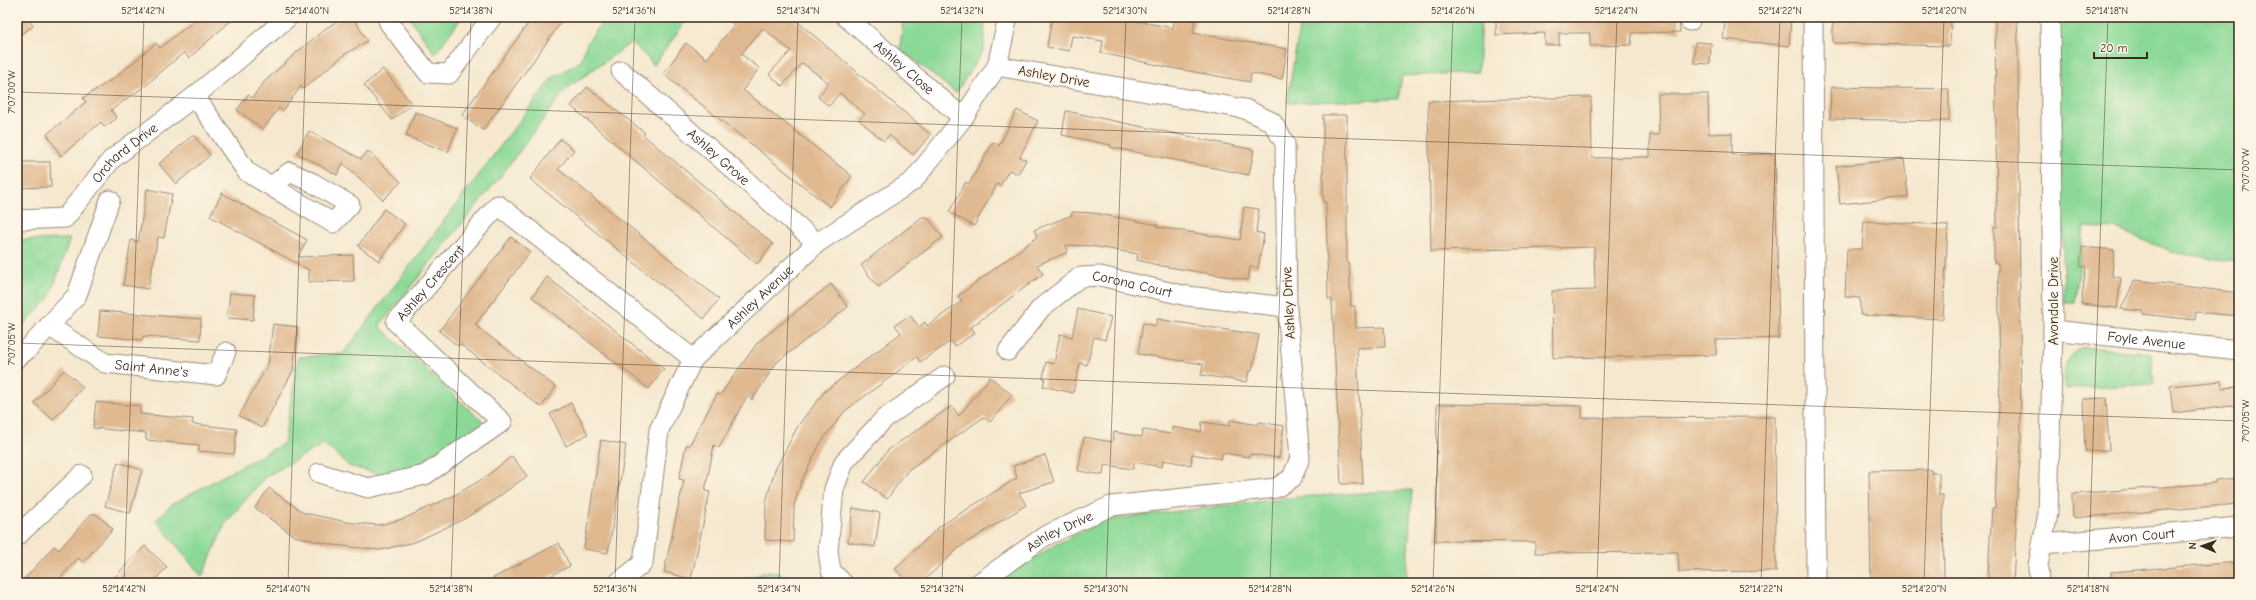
<svg xmlns="http://www.w3.org/2000/svg" width="2256" height="600" font-family="'Comic Neue',sans-serif">
  <style>
    .green { fill: #8cd997; stroke: #64825a }
    .building { fill: #e0b990 }
    .lines { fill: none; stroke-linecap: round; stroke-linejoin: round }
    .minor-casing { stroke: #988976; stroke-width: 21 }
    .minor { stroke: #fff; stroke-width: 19 }
    .ticks { fill: none; stroke: #3b2a1e; stroke-width: 1; stroke-opacity: 0.45 }
    .labels { text-anchor: middle; stroke-width: 3; stroke-linejoin: round; paint-order: stroke }
    .street-label { font-size: 14px; fill: #3b2a1e; stroke: #fcf5e5 }
    .neatline { fill: none; stroke: #3b2a1e; stroke-width: 1.5 }
    .ticks-label { font-size: 10px; text-anchor: middle; fill: #3b2a1e }
  </style>
  <rect width="100%" height="100%" fill="#fcf5e5"/>
  <filter id="ink" filterUnits="userSpaceOnUse"><feTurbulence type="fractalNoise" baseFrequency=".025" numOctaves="2"/><feDisplacementMap in="SourceGraphic" scale="8" xChannelSelector="R" yChannelSelector="G"/><feConvolveMatrix kernelMatrix="1 2 1 2 8 2 1 2 1" color-interpolation-filters="sRGB"/></filter>
  <filter id="wash" filterUnits="userSpaceOnUse"><feTurbulence type="fractalNoise" baseFrequency=".012" numOctaves="4" result="noise"/><feDisplacementMap in="SourceGraphic" scale="16" xChannelSelector="R" yChannelSelector="G"/><feGaussianBlur stdDeviation="0.9" result="paint"/><feColorMatrix in="noise" values="0 0 0 0 0 0 0 0 0 0 0 0 0 0 0 0 0 1.4 0 .05"/><feComposite in="paint" operator="in"/></filter>
  <g filter="url(#wash)">
    <rect width="100%" height="100%" fill="#f5e8cf"/>
    <path class="green" d="M409 17H462L435 54Z
      M606 17H689L654 65 632 42 566 89 503 173 379 326 484 423 426 462 382 475 349 466 324 444 265 477 225 524 202 577 156 520 172 504 284 443 298 357 343 354 552 78 581 61 587 43Z
      M903 17H970L985 21 984 49 956 93 900 49Z
      M1301 17H1481L1478 72 1402 76 1398 99 1287 103Z
      M2058 17H2239V262L2176 253 2116 229 2084 227 2075 302H2064Z
      M70 239 49 299 17 331V240Z
      M2084 347 2151 353 2154 384 2065 389C2064 368 2063 356 2084 347Z
      M1412 490 1406 583H996L1055 545 1104 520 1298 497Z
      M770 571 812 583H732Z"/>
    <g id="blocks">
      <path class="building" d="M17 17H27L33 26 17 37Z
        M199 17H235L189 58 184 52 145 86 111 110 117 118 104 127 101 122 61 156 47 134 86 102 83 98 117 76 156 43 160 48Z
        M345 17H353L367 41 344 55 303 89 301 86 283 111 279 108 263 129 237 110 248 95 252 98 265 81 296 53 326 28Z
        M533 17H565L483 130 462 115Z
        M726 17H792L931 135 913 155 889 135 884 141 859 120 865 114 840 93 829 106 818 97 829 83 802 63 782 86 769 74 791 51 763 28 741 54 759 68 743 90 852 176 830 207 663 74 686 43 707 59 734 25Z
        M1052 17H1117L1173 28 1175 17 1195 20 1193 33 1287 49 1282 79 1251 73 1250 82 1172 68 1101 53 1103 41 1072 36 1069 51 1047 47Z
        M1496 17H1679L1680 32 1632 33 1631 45 1590 46V33H1559V45H1545V33L1496 35Z
        M1726 17H1791L1789 46 1723 39Z
        M1833 17 1951 19 1950 46 1833 43Z
        M1995 17H2017L2018 42 2021 447 2016 510H2017L2013 583H1989L1988 575 1992 508H1995L2000 379 1998 263H1994V227H1997Z
        M1695 42 1711 43 1710 64 1694 63Z
        M383 69 412 104 392 120 364 85Z
        M587 87 645 133 643 135 773 244 757 264 571 106Z
        M1831 87 1949 89V121L1830 119Z
        M1658 94H1708L1709 134 1732 133V155L1775 154 1779 338 1716 340V355L1553 358 1552 291 1595 290 1594 247 1431 251 1428 101 1591 97 1592 158 1650 157V135H1659Z
        M1017 110 1038 121 1020 157 1026 160 1018 174 1009 170 1000 186 997 184 974 226 949 212 966 182 969 184 993 142 999 146Z
        M1066 111 1254 150 1249 175 1110 147 1111 145 1062 135Z
        M415 112 457 128 448 152 406 136Z
        M1323 115H1347V263H1349L1351 306H1355L1356 328 1384 327 1385 347 1357 348 1363 484H1341L1332 299H1328L1326 202H1323Z
        M309 131 361 159 368 151 401 182 383 200 343 163 337 175 297 153Z
        M193 135 210 155 176 184 159 164Z
        M560 139 574 150 558 169 719 299 704 319 530 179Z
        M1904 159 1908 197 1840 204 1836 166Z
        M17 162H50L51 187 17 188Z
        M147 189 172 194 164 238 158 237 148 289 123 285 131 240 138 242Z
        M222 193 307 240 298 257 353 255 354 281 309 282V270L210 216Z
        M1244 207 1259 209 1256 232 1264 234 1258 268 1250 267 1248 280 1162 266 1137 260 1138 254 1091 246 1066 245 1068 252 1037 265 1043 274 971 327 975 333 955 346 951 341 920 362 917 357 845 411 821 442 801 482 794 506 793 542 765 540 766 502 775 470 799 424 825 391 901 333 895 325 910 315 919 327 925 322 927 326 962 301 958 296 1037 237 1034 230 1072 215V212L1094 213 1158 225 1157 227 1240 240Z
        M384 209 405 224 379 261 358 246Z
        M922 217H927L943 237 878 287 861 265Z
        M1864 221 1948 225 1943 319 1860 315V298L1845 297 1847 249H1862Z
        M511 237 530 252 475 325 556 387 541 407 460 344 458 346 439 331Z
        M2082 247 2114 250 2112 276 2121 278 2117 308 2081 304 2086 267 2080 266Z
        M547 277 664 369 649 389 532 297Z
        M2135 280 2239 293V316L2196 312 2195 320 2143 314V311L2121 309Z
        M831 284 848 307 777 362 752 400 747 396 719 448 714 445 705 491 710 492 691 579 664 572 684 480 679 479 686 445 689 446 717 394 720 395 758 342Z
        M230 293 255 295 253 320 227 318Z
        M1078 309 1111 317 1105 340 1094 337 1087 365 1080 363 1073 393 1043 386 1045 378H1043L1046 362 1054 364 1060 334 1072 337Z
        M100 311 201 319 200 340 143 336 142 340 98 336Z
        M1157 319 1259 335 1252 371H1249L1247 382 1201 375 1203 364 1138 354 1143 323 1156 326Z
        M273 324 298 327 293 371 262 428 239 416 268 364Z
        M64 370 83 387 53 420 34 403Z
        M990 377 1012 395 990 422 984 417 908 470 887 499 864 482 888 450 952 406 959 416Z
        M2221 381 2222 388 2239 387V405L2173 413 2170 386Z
        M2106 398 2109 450 2085 451 2083 399Z
        M96 402 140 406V414L193 419 192 424 237 429 234 454 198 451 199 445 146 440V433L93 428Z
        M571 403 588 434 566 446 550 414Z
        M1437 404 1582 406V418L1775 417 1776 571 1679 572 1678 552 1535 553V542L1436 541Z
        M1230 420 1258 425 1259 422 1284 426 1279 458 1250 454 1249 457 1223 453 1221 459 1192 454 1191 465 1163 460 1162 467 1134 462 1133 469 1104 465 1103 475 1078 471 1084 437 1112 442 1114 432 1142 437 1143 430 1171 434 1172 427 1201 432 1202 422 1229 426Z
        M601 440 626 445 608 553 584 549Z
        M1045 455 1054 482 1019 493 1026 505 960 547 921 583H908L895 569 940 526 1017 478 1013 466Z
        M512 456 527 476 490 503 464 519 415 542 380 550 333 545 294 536 255 508 269 488 304 513 352 523 379 525 403 519 457 494 484 478Z
        M118 462 142 470 130 513 105 506Z
        M1931 470 1932 473H1939V495H1943L1944 583H1871L1869 471Z
        M2239 478V504L2073 518 2072 494 2215 483V480Z
        M853 508 880 513 875 547 848 542Z
        M91 514H96L113 529 83 562 78 558 56 583H21L54 546 59 550Z
        M559 543 570 566 536 583H484Z
        M145 546 167 567 152 583H109Z
        M2239 562V583H2112L2111 572Z"/>
    </g>
  </g>
  <g filter="url(#ink)">
    <use href="#blocks" fill-opacity="0" stroke="#988976" stroke-width="1"/>
    <g class="lines">
      <g class="minor-casing">
        <g id="minor">
          <path d="M387 17 389 23 428 73 449 74 492 17"/>
          <path id="s1" d="M846 17 963 118"/>
          <path d="M1690 17V21"/>
          <path d="M1813 17 1816 583"/>
          <path id="s2" d="M621 71 817 243"/>
          <path d="M195 96 247 172 333 223 350 205 313 183 290 172 272 186"/>
          <path id="s3" d="M17 220 65 218 112 159 195 96 288 17"/>
          <path id="s4" d="M49 326 105 363 216 375 226 352"/>
          <path id="s5" d="M2053 330 2239 350"/>
          <path id="s6" d="M1008 351 1041 308 1080 277 1100 276 1187 296 1287 307"/>
          <path d="M17 358 28 349 77 295 110 200"/>
          <path id="s7" d="M319 473 368 488 425 475 502 422 396 322 498 205 693 359"/>
          <path d="M17 536 82 475"/>
          <path id="s8" d="M2043 544 2239 527"/>
          <path id="s9" d="M618 583 643 563 659 430 693 359 817 243 913 181 963 118 997 66 1008 17"/>
          <path d="M843 583 831 571 828 551 834 489 844 462 884 419 945 376"/>
          <path id="s10" d="M979 583 1045 536 1111 506 1276 488 1292 478 1300 458 1287 307 1285 143 1272 122 1245 109 997 66"/>
          <path d="M2039 583 2038 566 2048 513 2053 330 2050 17"/>
        </g>
      </g>
      <use href="#minor" class="minor"/>
    </g>
  </g>
  <path class="ticks" d="M17 92 2239 170M17 343 2239 421M124 583 144 17M288 583 307 17M451 583 471 17M615 583 635 17M779 583 798 17M942 583 962 17M1106 583 1126 17M1270 583 1289 17M1433 583 1453 17M1597 583 1617 17M1761 583 1780 17M1924 583 1944 17M2088 583 2108 17"/>
  <g class="labels">
    <g class="street-label">
      <text dy="5" stroke="none"><textPath href="#s1" startOffset="77">Ashley Close</textPath></text>
      <text transform="translate(1054 76) rotate(10)" y="5">Ashley Drive</text>
      <text dy="5" stroke="none"><textPath href="#s3" startOffset="137">Orchard Drive</textPath></text>
      <text dy="5" stroke="none"><textPath href="#s2" startOffset="130">Ashley Grove</textPath></text>
      <text dy="5" stroke="none"><textPath href="#s7" startOffset="401">Ashley Crescent</textPath></text>
      <text dy="5" stroke="none"><textPath href="#s6" startOffset="157">Corona Court</textPath></text>
      <text dy="5" stroke="none"><textPath href="#s9" startOffset="336">Ashley Avenue</textPath></text>
      <text transform="translate(2053 301) rotate(-90)" y="5">Avondale Drive</text>
      <text transform="translate(1288 303) rotate(-93)" y="5">Ashley Drive</text>
      <text dy="5" stroke="none"><textPath href="#s5" startOffset="94">Foyle Avenue</textPath></text>
      <text dy="5" stroke="none"><textPath href="#s4" startOffset="114">Saint Anne's</textPath></text>
      <text dy="5" stroke="none"><textPath href="#s10" startOffset="96">Ashley Drive</textPath></text>
      <text dy="5" stroke="none"><textPath href="#s8" startOffset="99">Avon Court</textPath></text>
    </g>
  </g>
  <rect width="2256" height="600" fill="none" stroke="#fcf5e5" stroke-width="44"/>
  <g transform="translate(2202 546) rotate(272)" stroke="#fcf5e5" stroke-width="3" paint-order="stroke">
  <path d="M0-3L7 15L0 10L-7 15Z" fill="#3b2a1e"/>
  <text y="-6" font-size="11" font-weight="bold" text-anchor="middle" fill="#3b2a1e">N</text>
  </g>
  <path d="M2094 52v6h53v-6" fill="none" stroke="#3b2a1e" stroke-width="2"/>
  <text x="2100" y="52" font-size="12" fill="#3b2a1e" stroke="#fcf5e5" stroke-width="3" paint-order="stroke">20 m</text>
  <rect x="22" y="22" width="2212" height="556" class="neatline"/>
  <g class="ticks-label">
    <text x="143" y="14">52°14'42"N</text>
    <text x="307" y="14">52°14'40"N</text>
    <text x="471" y="14">52°14'38"N</text>
    <text x="634" y="14">52°14'36"N</text>
    <text x="798" y="14">52°14'34"N</text>
    <text x="962" y="14">52°14'32"N</text>
    <text x="1125" y="14">52°14'30"N</text>
    <text x="1289" y="14">52°14'28"N</text>
    <text x="1453" y="14">52°14'26"N</text>
    <text x="1616" y="14">52°14'24"N</text>
    <text x="1780" y="14">52°14'22"N</text>
    <text x="1944" y="14">52°14'20"N</text>
    <text x="2107" y="14">52°14'18"N</text>
    <text transform="translate(11 92) rotate(-90)" y="4">7°07'00"W</text>
    <text transform="translate(2245 170) rotate(-90)" y="4">7°07'00"W</text>
    <text transform="translate(11 344) rotate(-90)" y="4">7°07'05"W</text>
    <text transform="translate(2245 421) rotate(-90)" y="4">7°07'05"W</text>
    <text x="124" y="592">52°14'42"N</text>
    <text x="288" y="592">52°14'40"N</text>
    <text x="451" y="592">52°14'38"N</text>
    <text x="615" y="592">52°14'36"N</text>
    <text x="779" y="592">52°14'34"N</text>
    <text x="942" y="592">52°14'32"N</text>
    <text x="1106" y="592">52°14'30"N</text>
    <text x="1270" y="592">52°14'28"N</text>
    <text x="1433" y="592">52°14'26"N</text>
    <text x="1597" y="592">52°14'24"N</text>
    <text x="1761" y="592">52°14'22"N</text>
    <text x="1924" y="592">52°14'20"N</text>
    <text x="2088" y="592">52°14'18"N</text>
  </g>
</svg>
